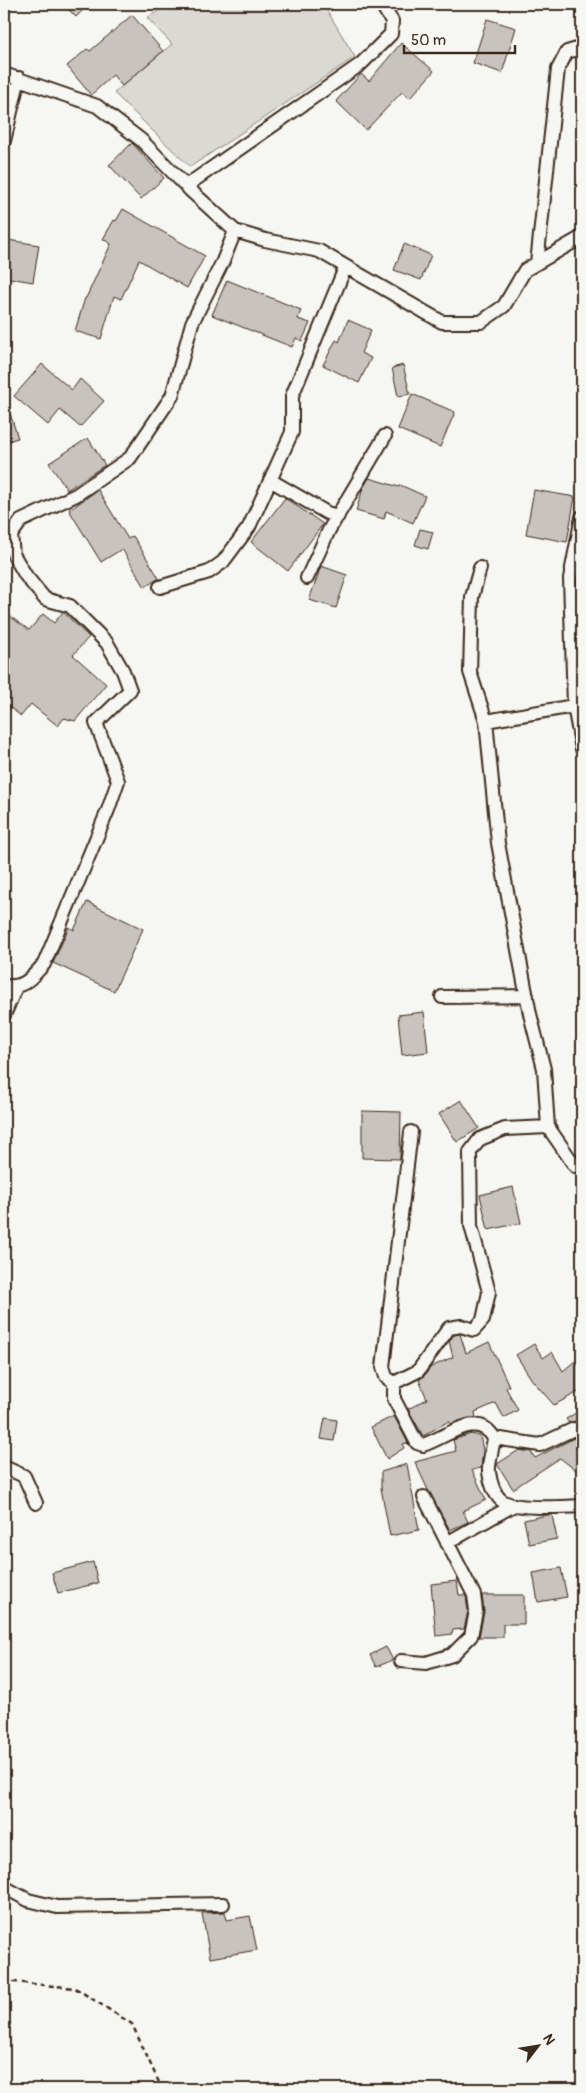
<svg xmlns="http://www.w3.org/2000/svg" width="586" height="2093" font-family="Pangolin,sans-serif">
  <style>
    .green { fill: #dad9d3; stroke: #8a8278 }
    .building { fill: #c8c3be; stroke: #3b2a1e }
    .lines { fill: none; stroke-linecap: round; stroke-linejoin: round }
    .minor-casing { stroke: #3b2a1e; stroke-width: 16 }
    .path { stroke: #3b2a1e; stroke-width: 2.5; stroke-dasharray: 5 4; stroke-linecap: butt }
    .minor { stroke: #f6f6f2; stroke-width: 12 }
  </style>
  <rect width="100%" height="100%" fill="#f6f6f2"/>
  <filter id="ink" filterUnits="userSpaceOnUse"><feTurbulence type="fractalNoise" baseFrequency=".02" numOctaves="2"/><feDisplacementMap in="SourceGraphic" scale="10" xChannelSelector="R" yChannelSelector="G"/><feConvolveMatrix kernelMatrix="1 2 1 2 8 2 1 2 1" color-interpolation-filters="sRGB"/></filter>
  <g filter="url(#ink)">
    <path class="green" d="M169 4H323L355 57 190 167 114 93 172 44 147 18Z"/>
    <path class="building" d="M63 4H89L76 17Z
      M132 15 163 51 122 86 113 75 91 95 67 66 87 49 90 51Z
      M487 19 516 28 502 73 473 63Z
      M401 43 434 71 410 98 402 92 366 130 336 101 361 74 369 81Z
      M132 143 164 178 141 199 109 165Z
      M123 209 205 256 187 288 139 260 121 299 114 296 101 339 75 331 85 298H86L111 244 103 239 114 220 116 221Z
      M8 240 39 245 33 282 4 277Z
      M404 244 431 255 421 280 394 270Z
      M227 280 301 310 298 319 310 323 302 341 296 338 292 347 212 315Z
      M348 320 371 330 361 353 371 358 359 383 323 365 336 340 339 342Z
      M42 364 72 390 80 379 104 401 80 427 60 410 48 425 14 396Z
      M403 365 410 394 398 396 392 368Z
      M412 394 455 412 440 447 398 429Z
      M4 401H6L18 438 4 442Z
      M88 438 105 465 67 490 49 463Z
      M369 478 399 487 400 485 425 496 413 523 386 511 384 519 356 511 363 488Z
      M98 490 128 539 133 536 159 578 145 587 122 549 101 562 69 510Z
      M534 490 575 497 567 542 526 534Z
      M285 498 323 524 288 571 251 542Z
      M420 529 433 532 428 549 415 545Z
      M321 566 347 575 336 608 309 600Z
      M4 612 29 630 43 614 54 623 63 612 89 637 73 655 106 684 75 721 64 718 58 726 31 704 21 716 4 703Z
      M87 902 143 929 114 991 53 963 69 927 74 930Z
      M424 1012 428 1052 402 1055 398 1015Z
      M461 1100 479 1128 457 1142 439 1114Z
      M362 1111 401 1112 400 1159 362 1158Z
      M513 1187 521 1223 488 1230 480 1195Z
      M460 1334 466 1353 489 1342 509 1386 506 1388 518 1410 504 1418 496 1403 475 1412 476 1418H468L450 1424 449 1421 423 1436 408 1409 427 1399 419 1380 424 1376 431 1367 453 1357 449 1341 454 1335Z
      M534 1344 543 1358 552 1352 563 1371 575 1361 582 1370V1390L554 1405 532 1380 516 1355Z
      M582 1409V1475L560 1458 513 1489 497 1464 519 1450 531 1452 535 1458 578 1436 582 1430 581 1425 575 1421 569 1423 566 1419Z
      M394 1416 409 1445 407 1443 403 1444 404 1448 387 1459 371 1427Z
      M325 1418 337 1420 334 1441 321 1439Z
      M471 1434 480 1436 483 1450 481 1468 472 1470 486 1500 463 1511 468 1522 450 1530 428 1490 415 1462 456 1451 453 1440Z
      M407 1464 419 1530 390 1536 381 1488V1472Z
      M547 1515H552L557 1539 529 1544 524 1520Z
      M93 1562 98 1583 58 1593 52 1573Z
      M561 1568 567 1597 538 1602 533 1573Z
      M457 1581 459 1595H465L466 1597 468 1611 464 1629 453 1630 452 1634 436 1636 431 1584Z
      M482 1595H524V1624H503V1637H479L484 1612Z
      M386 1647 393 1660 376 1667 370 1655Z
      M225 1912 227 1920 250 1916 257 1950 210 1958 202 1913Z"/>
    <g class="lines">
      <g class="minor-casing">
        <path id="minor" d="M4 74 97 106 141 140 190 190 235 231 265 240 319 251 442 322H481L504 306 525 270 582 237
          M4 141 19 78
          M186 186 361 64 391 34 392 21 381 4
          M537 263 558 69 567 52 577 49 582 51
          M270 480 327 513 338 516
          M582 517 570 578 574 706 582 749
          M480 568 472 597 470 672 486 721 498 843 530 1014 544 1069 548 1127 575 1166
          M307 578 329 530 385 436
          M160 587 209 572 223 562 249 527 292 432V396L345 268
          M486 721 574 706
          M4 986C25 988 30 979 44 964L108 810 118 781 96 723 130 690 123 671 107 643 70 606 45 599 26 576 13 554 11 535 21 521 76 495 130 458 172 396 192 323 223 261 235 231
          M442 997 527 996
          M4 1015 16 987
          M411 1132 383 1367 386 1377 394 1383 418 1371 449 1328 461 1326 474 1330 483 1320 489 1292 471 1226 470 1152 480 1139 505 1129 548 1127
          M394 1383V1399L417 1443 423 1445C446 1438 477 1409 494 1438 493 1447 488 1464 489 1472 490 1481 494 1494 501 1500 514 1510 565 1507 582 1506
          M494 1438 540 1445 574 1429
          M4 1467 24 1476 36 1503
          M447 1543 514 1505
          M401 1661 426 1663 452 1655 471 1636 476 1611 474 1595 424 1497
          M4 1887 28 1900 57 1907 223 1904"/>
      </g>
      <path class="path" d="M4 1981 75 1988 132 2024 162 2089"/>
      <use href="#minor" class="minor"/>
    </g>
  </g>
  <rect width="586" height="2093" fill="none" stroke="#f6f6f2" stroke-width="20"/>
  <rect x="10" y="10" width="566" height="2073" fill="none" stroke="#3b2a1e" stroke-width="2" filter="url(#ink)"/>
  <g transform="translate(538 2046) rotate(59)" stroke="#f6f6f2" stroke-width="4" paint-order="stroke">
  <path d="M0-4L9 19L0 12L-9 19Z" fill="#3b2a1e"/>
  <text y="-8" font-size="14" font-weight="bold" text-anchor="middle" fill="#3b2a1e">N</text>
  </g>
  <path d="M404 45v8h111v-8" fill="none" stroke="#3b2a1e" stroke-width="2.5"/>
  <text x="411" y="45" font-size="15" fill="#3b2a1e" stroke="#f6f6f2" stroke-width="4" paint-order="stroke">50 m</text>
</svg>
